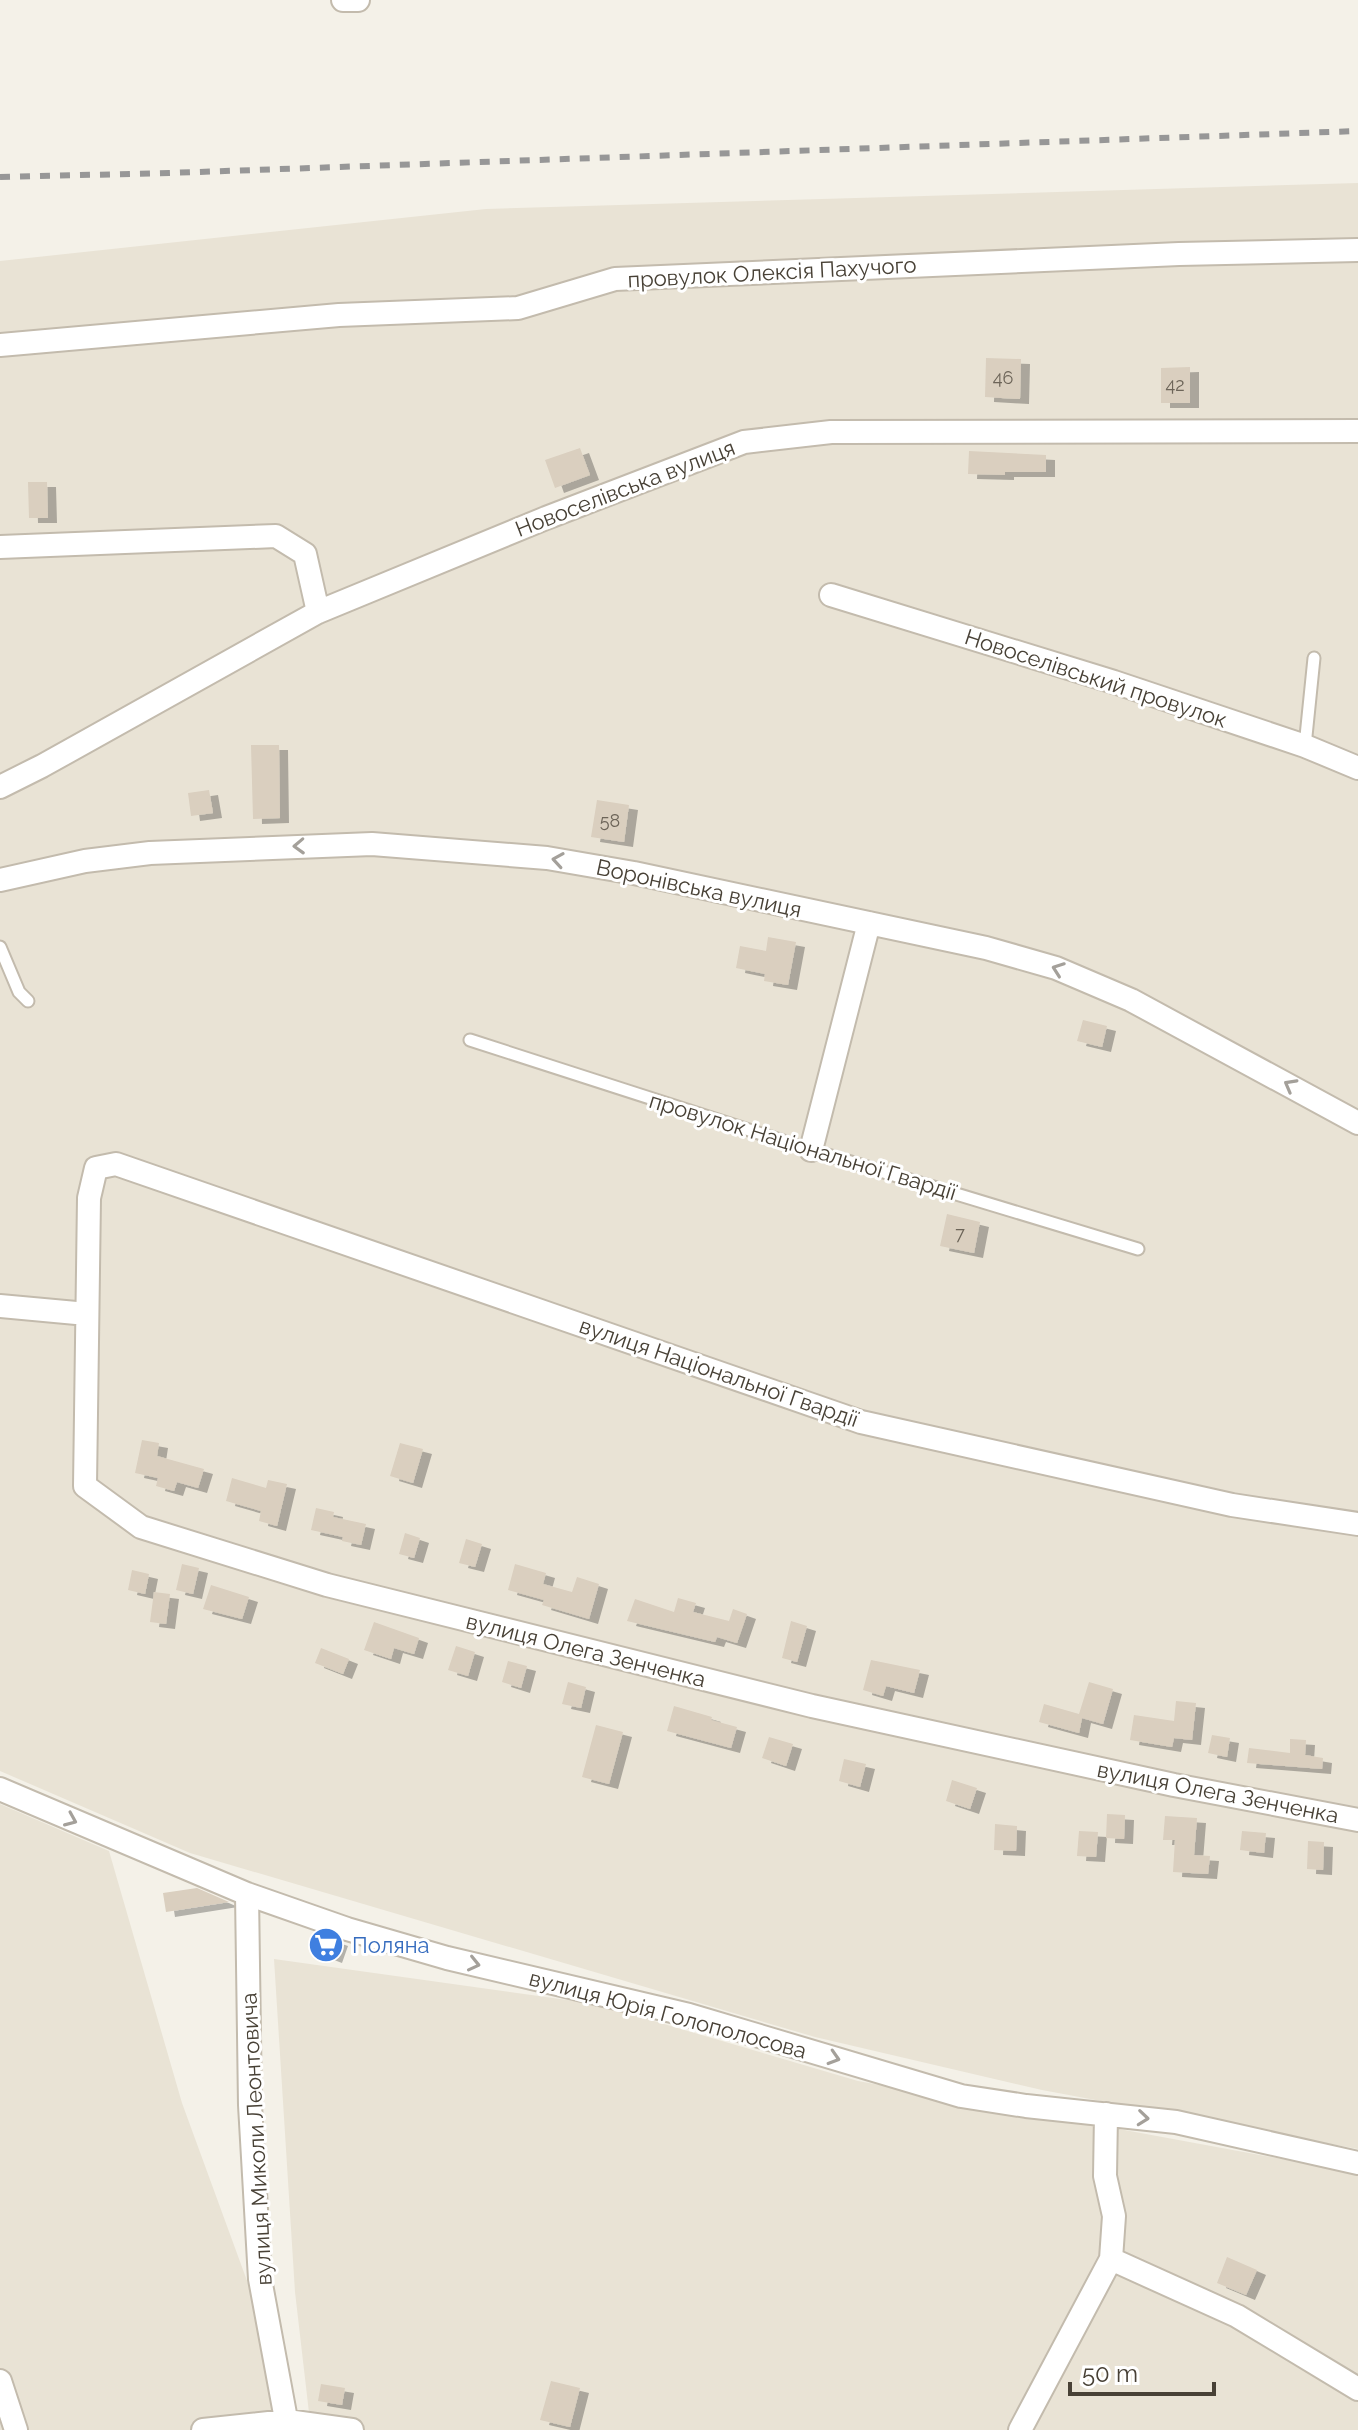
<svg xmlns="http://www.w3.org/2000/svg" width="1358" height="2430" font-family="Raleway,sans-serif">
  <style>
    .residential { fill: #e9e3d5 }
    .building { fill: #dacfbf; filter: url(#shadow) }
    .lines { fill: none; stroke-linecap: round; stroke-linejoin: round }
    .service-casing { stroke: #c3bbad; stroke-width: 15 }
    .minor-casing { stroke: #c3bbad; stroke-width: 26 }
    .service { stroke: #fff; stroke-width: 11 }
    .minor { stroke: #fff; stroke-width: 22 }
    .rail { stroke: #979797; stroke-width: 6; stroke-dasharray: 10 10; stroke-linecap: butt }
    .oneway { stroke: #a4a09a }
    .labels { text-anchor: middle; stroke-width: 6; stroke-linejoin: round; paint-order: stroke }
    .number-label { font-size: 18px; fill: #6c6458 }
    .street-label { font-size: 22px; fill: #484136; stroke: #fff }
    .shop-label { font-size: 22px; fill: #366cbe; stroke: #fff; text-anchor: start }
  </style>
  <defs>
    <filter id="shadow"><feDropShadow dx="9" dy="5" stdDeviation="0" flood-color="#0004"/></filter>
  </defs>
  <rect width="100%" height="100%" fill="#f4f1e8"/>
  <path class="residential" d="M1358 183V2149L1042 2090 815 2037 190 1853 0 1771V261L486 209Z
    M0 1804 109 1851 182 2103 261 2319 277 2430H0Z
    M274 1959 596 2004 858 2081 1358 2173V2430H311L295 2292Z"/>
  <path class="building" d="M986 358 1021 359 1020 399 985 397Z
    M1190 367V403H1161V368Z
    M580 448 590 475 555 488 545 460Z
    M969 451 1046 455V472H1005V475L968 474Z
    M28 482H47L48 518H29Z
    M251 745H279L280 818 253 819Z
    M209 790 213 813 191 816 188 793Z
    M597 800 629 805 624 842 591 837Z
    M768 937 796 942 788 985 764 981 765 974 736 968 740 946 766 951Z
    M1083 1020 1107 1026 1102 1047 1077 1041Z
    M947 1214 980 1222 974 1253 940 1246Z
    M142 1440 159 1443 157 1456 204 1469 198 1488 177 1482 174 1491 156 1486 158 1478 135 1473Z
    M400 1443 423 1449 413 1483 390 1476Z
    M232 1478 266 1488 268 1480 287 1484 277 1526 259 1521 261 1511 226 1501Z
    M316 1508 334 1512 333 1517 366 1524 361 1545 342 1541 343 1537 311 1530Z
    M405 1533 420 1538 414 1558 399 1554Z
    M466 1539 482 1544 475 1567 459 1563Z
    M182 1564 199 1568 193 1594 176 1590Z
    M515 1564 546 1573 543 1584 572 1592 577 1577 599 1584 589 1619 542 1605 544 1600 508 1590Z
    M132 1570 149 1574 145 1594 128 1590Z
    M211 1585 249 1597 242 1619 203 1609Z
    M154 1592 170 1594 166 1624 150 1622Z
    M678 1598 696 1603 693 1612 729 1621 733 1609 747 1614 737 1643 717 1637 715 1642 627 1621 635 1599 674 1612Z
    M791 1621 807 1626 797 1662 782 1658Z
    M374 1622 419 1638 414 1654 394 1648 391 1659 364 1650Z
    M456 1646 475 1652 468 1676 448 1670Z
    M321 1648 349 1659 343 1674 315 1663Z
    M871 1660 920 1670 914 1693 886 1686 883 1696 863 1690Z
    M508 1661 527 1666 521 1688 502 1682Z
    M568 1682 586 1687 581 1708 562 1704Z
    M1089 1682 1113 1689 1103 1724 1082 1718 1079 1733 1039 1722 1044 1704 1079 1714Z
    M1176 1701 1196 1703 1192 1740 1174 1738 1172 1747 1130 1740 1134 1715 1174 1721Z
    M674 1706 712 1717 711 1720 737 1727 731 1748 667 1731Z
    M596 1725 623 1732 609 1784 582 1777Z
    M1212 1735 1230 1738 1227 1757 1208 1753Z
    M769 1737 793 1744 786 1766 762 1758Z
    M1290 1739 1306 1740 1305 1755 1323 1758 1322 1769 1247 1763 1249 1748 1290 1753Z
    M844 1759 866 1764 860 1787 839 1781Z
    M952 1780 977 1788 970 1809 946 1801Z
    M1107 1814 1125 1815 1124 1839 1106 1838Z
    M1165 1816 1197 1818 1194 1855 1210 1856 1208 1874 1173 1872 1175 1840H1163Z
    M995 1824 1017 1826 1016 1851 994 1850Z
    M1079 1831 1098 1832 1096 1857 1077 1856Z
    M1242 1831 1266 1833 1264 1853 1240 1850Z
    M1308 1841 1324 1842 1323 1870 1307 1869Z
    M197 1888 229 1902 166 1912 163 1893Z
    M318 1934 339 1941 333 1958 312 1950Z
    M1227 2257 1257 2270 1246 2295 1217 2283Z
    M551 2381 580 2388 570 2427 540 2420Z
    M321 2384 345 2388 342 2405 318 2401Z"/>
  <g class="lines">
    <g class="service-casing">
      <path id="service" d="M1305 746 1314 658
        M0 947 19 992 28 1001
        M470 1040 811 1150 1138 1249"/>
    </g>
    <g class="minor-casing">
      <path id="minor" d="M343 0H358
        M0 345 339 315 518 308 615 279 1179 254 1358 250
        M0 547 276 536 305 554 318 612
        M831 595 1114 682 1305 746 1358 768
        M0 787 42 766 318 612 546 518 744 442 831 432 1358 431
        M0 880 85 861 150 853 372 844 547 858 634 873 986 948 1056 968 1131 1000 1358 1123
        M811 1150 869 923
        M0 1306 87 1314
        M1358 1524 1232 1505 861 1422 116 1164 96 1168 89 1198 85 1486 141 1527 327 1585 812 1706 1174 1785 1358 1820
        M0 1789 247 1894 347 1929 447 1958 689 2015 961 2096 1026 2106 1176 2122 1358 2163
        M247 1894 250 2105 260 2279 288 2430
        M1111 2259 1237 2316 1358 2389
        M0 2381 16 2430
        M203 2430 287 2421 352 2430
        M1020 2430 1111 2259 1114 2216 1105 2176 1106 2114"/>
    </g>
    <use href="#service" class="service"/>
    <use href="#minor" class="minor"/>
    <path class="rail" d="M0 177 169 173 1358 131"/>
  </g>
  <defs><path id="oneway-chevron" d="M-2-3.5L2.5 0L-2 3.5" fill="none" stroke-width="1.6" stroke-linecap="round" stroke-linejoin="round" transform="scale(2)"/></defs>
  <g class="oneway">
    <use href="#oneway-chevron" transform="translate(299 846) rotate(178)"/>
    <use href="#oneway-chevron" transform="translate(558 860) rotate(-171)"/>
    <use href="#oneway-chevron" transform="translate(1058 969) rotate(-160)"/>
    <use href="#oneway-chevron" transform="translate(1290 1085) rotate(-151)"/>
    <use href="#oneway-chevron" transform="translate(71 1820) rotate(23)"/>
    <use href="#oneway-chevron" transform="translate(474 1964) rotate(13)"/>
    <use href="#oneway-chevron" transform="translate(834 2058) rotate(17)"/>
    <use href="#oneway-chevron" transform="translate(1143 2118) rotate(6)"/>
  </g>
  <defs>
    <g id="supermarket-disc" transform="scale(1.8)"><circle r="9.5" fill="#3f7fe0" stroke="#fff"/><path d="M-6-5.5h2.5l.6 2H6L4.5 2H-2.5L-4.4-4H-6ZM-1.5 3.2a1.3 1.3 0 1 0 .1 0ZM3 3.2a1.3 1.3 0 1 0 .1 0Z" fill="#fff"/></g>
  </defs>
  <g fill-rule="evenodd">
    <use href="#supermarket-disc" x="326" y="1945"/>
  </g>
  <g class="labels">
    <g class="number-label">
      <text x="1003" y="384">46</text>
      <text x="1175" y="391">42</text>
      <text x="610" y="827">58</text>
      <text x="960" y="1240">7</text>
    </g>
    <g class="street-label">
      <text transform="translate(772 272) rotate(-3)" y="8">провулок Олексія Пахучого</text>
      <text transform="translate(625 488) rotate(-21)" y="8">Новоселівська вулиця</text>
      <text transform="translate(1096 678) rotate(18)" y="8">Новоселівський провулок</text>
      <text transform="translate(699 888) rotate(12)" y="8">Воронівська вулиця</text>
      <text transform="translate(803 1146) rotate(17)" y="8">провулок Національної Гвардії</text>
      <text transform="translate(719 1372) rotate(19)" y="8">вулиця Національної Гвардії</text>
      <text transform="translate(586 1650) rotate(14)" y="8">вулиця Олега Зенченка</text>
      <text transform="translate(1218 1792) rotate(11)" y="8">вулиця Олега Зенченка</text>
      <text transform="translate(668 2014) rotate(15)" y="8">вулиця Юрія Голополосова</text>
      <text transform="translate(256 2139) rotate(-93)" y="8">вулиця Миколи Леонтовича</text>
    </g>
    <g class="shop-label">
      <text x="352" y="1953">Поляна</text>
    </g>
  </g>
  <path d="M1070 2382v12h144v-12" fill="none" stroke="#484136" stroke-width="4"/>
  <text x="1082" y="2382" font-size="24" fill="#484136" stroke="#ffffff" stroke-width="6" paint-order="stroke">50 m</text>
</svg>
